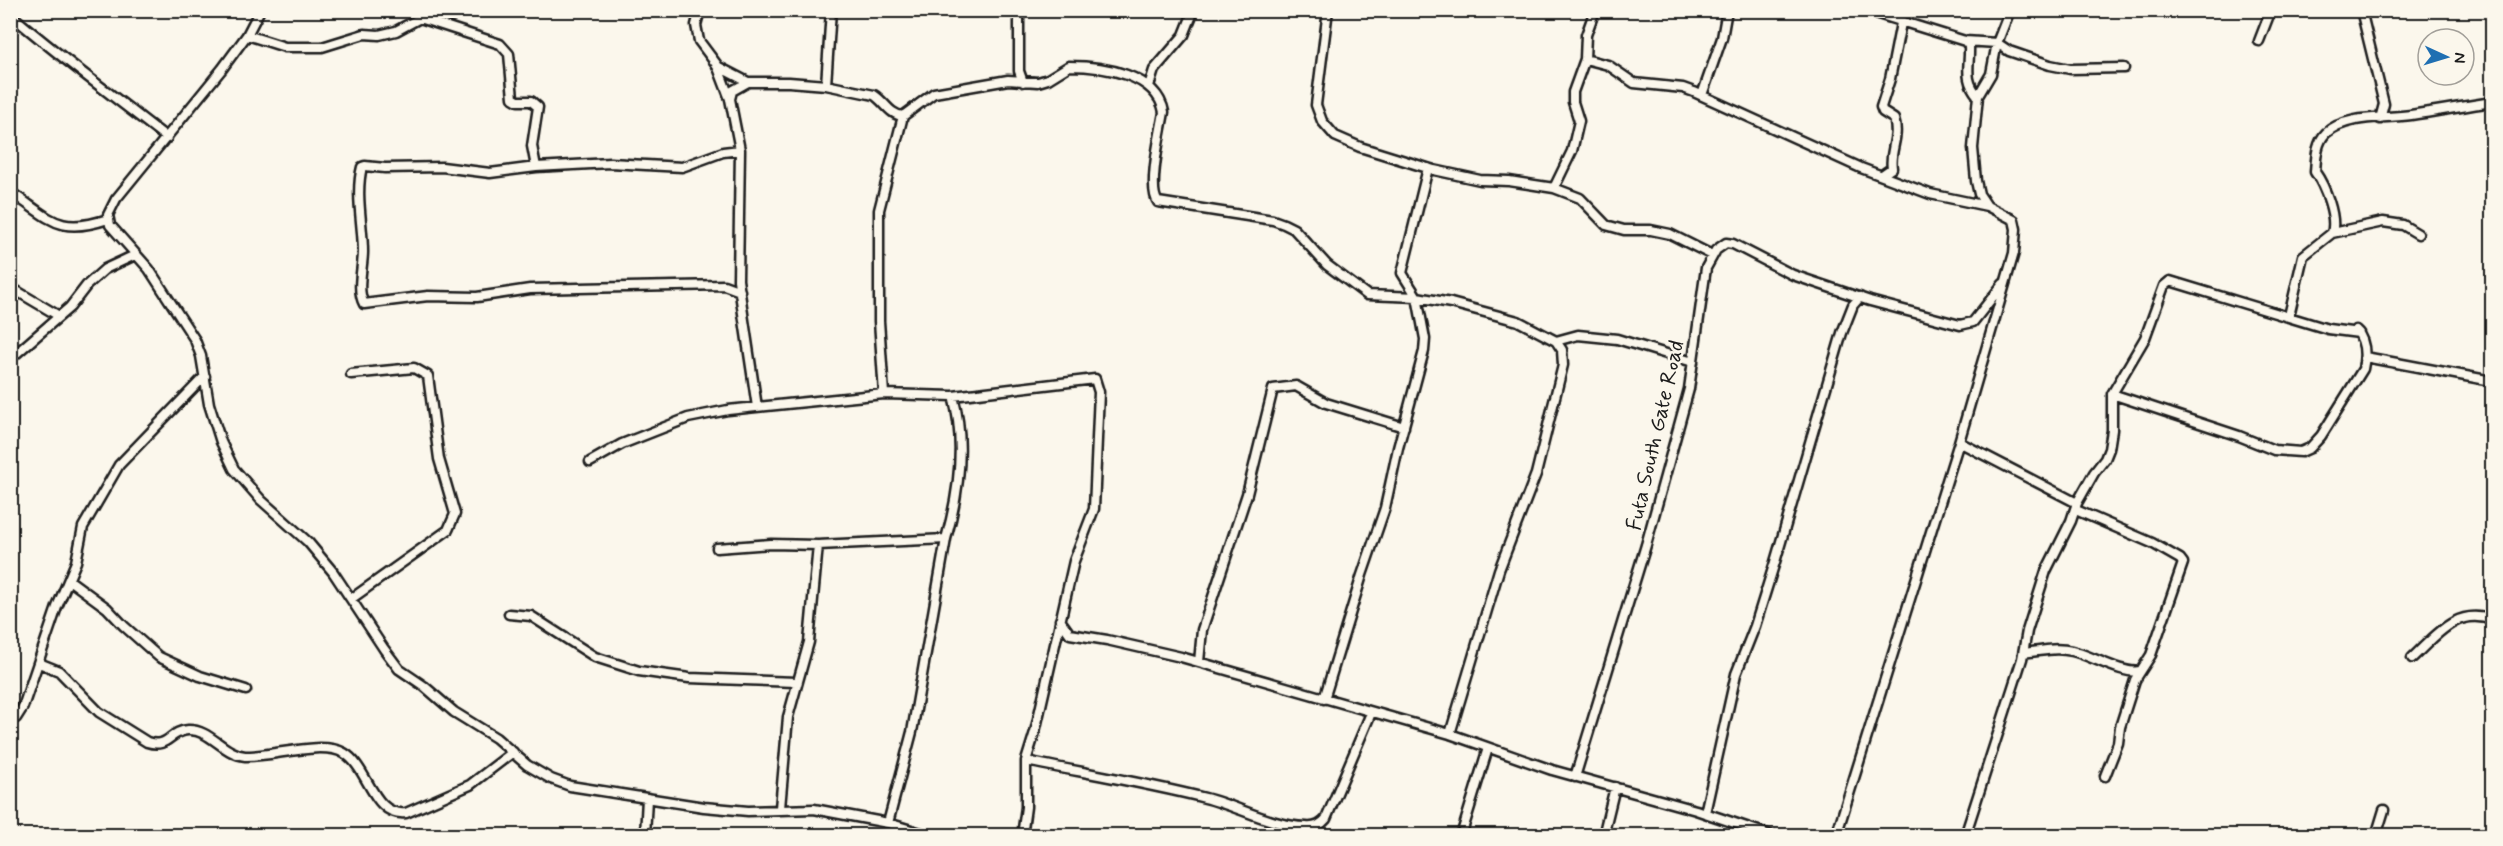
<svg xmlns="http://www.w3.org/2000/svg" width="2503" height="846" font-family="Mynerve,sans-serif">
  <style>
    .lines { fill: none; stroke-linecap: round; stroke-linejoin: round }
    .minor-casing { stroke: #1c1c1c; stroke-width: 13 }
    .minor { stroke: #fbf7ec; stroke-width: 8 }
    .labels { text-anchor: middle; stroke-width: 5; stroke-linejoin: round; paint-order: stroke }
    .street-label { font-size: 22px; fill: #1c1c1c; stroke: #fbf7ec }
  </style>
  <rect width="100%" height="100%" fill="#fbf7ec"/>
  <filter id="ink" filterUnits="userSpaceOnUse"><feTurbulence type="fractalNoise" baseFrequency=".0167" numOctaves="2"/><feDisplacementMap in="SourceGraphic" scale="12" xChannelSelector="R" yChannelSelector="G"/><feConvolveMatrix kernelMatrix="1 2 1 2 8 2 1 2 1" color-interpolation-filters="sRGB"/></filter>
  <g filter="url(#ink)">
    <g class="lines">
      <g class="minor-casing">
        <path id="minor" d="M260 10 247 35 222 69 116 199 108 215 110 225 149 269 195 340 201 356 209 404 221 442 234 469 261 500 308 542 333 572 384 649 399 669 424 686 454 712 496 738 527 765 551 779 570 786 704 807 748 811 814 809 888 823 931 836
          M700 10 696 25 699 41 717 65 730 99 740 150 738 280 757 407
          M1019 10V71L1023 82
          M1328 10 1316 105 1322 121 1335 136 1360 147 1434 170 1480 180 1509 181 1554 188 1580 198 1606 225 1624 230H1651L1670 234 1712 255
          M1595 10 1586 35 1585 59 1608 65 1634 83 1683 88 1694 92 1861 168 1930 194 1987 206 2014 220 2016 229 2014 253 1959 442 1836 836
          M1865 10 1965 41 1997 43 2009 51 2050 65 2070 69 2124 68
          M2361 10 2384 104 2380 119
          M10 14C61 58 115 97 167 138
          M247 35 285 47H322L364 34 379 35 396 31 420 18 500 44 509 54 513 98 518 101H531L538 107 532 146 536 167
          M1965 41 1969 46C1970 66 1963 79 1978 96
          M2259 41 2271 10
          M717 66 748 82
          M826 85 831 10
          M1149 86 1154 70 1184 35 1194 10
          M1702 95 1722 38 1727 10
          M730 99 732 91 748 82H789L826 85 874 95C885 102 890 115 903 116L934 93 1008 80 1038 82 1048 79 1069 66C1102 66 1157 74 1164 112 1161 131 1147 189 1158 202L1273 220 1284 224 1294 229 1327 265 1367 295 1417 297 1451 303 1518 321 1556 341 1562 350 1563 365 1536 474 1499 570 1450 734
          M1882 175 1892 168C1889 150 1900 138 1894 119L1883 112 1881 107 1890 79 1901 23
          M1554 188 1572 151 1579 121 1573 102V92L1585 59
          M10 192C51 218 57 236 108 219
          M1987 206 1979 194 1976 181 1973 148 1978 96 1991 74 1997 43 2010 10
          M2332 233C2337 217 2325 186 2315 172 2316 159 2316 143 2326 133 2347 114 2385 119 2411 115 2438 111 2465 106 2492 102
          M10 287 59 316
          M740 291 724 285 530 289 477 297 428 296 364 304C356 290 363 267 363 252 363 225 355 194 362 167L365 166 385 168 442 167 490 173 536 167 610 163 682 167 723 152 740 150
          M2289 316 2303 256 2332 233 2383 222 2403 225 2418 234
          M1556 341 1578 335 1617 339 1693 362
          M2365 357 2492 381
          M10 359 70 307 87 285 105 269 135 255
          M351 374 414 368 428 376 439 459 455 514 448 530 351 599
          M884 394 879 321V210L903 116
          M1959 442 2077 503
          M590 462 622 444 688 418 728 410 884 394 953 396 1095 379 1099 392 1094 509 1074 561 1035 732 1026 761V807L1022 836
          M2076 510 2152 543 2180 559 2183 563 2151 655 2135 680 2120 727 2118 743 2105 776
          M717 548 771 544 818 545 946 539
          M69 580 107 608 124 626 159 657 200 676 246 690
          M509 614 531 616 595 657 639 671 689 678 796 682
          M1060 620 1070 634 1107 640 1181 657 1450 734 1552 770 1696 810 1773 836
          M2024 653C2040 651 2056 647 2072 651 2090 655 2124 675 2140 671
          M2412 658C2436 636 2456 607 2492 620
          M1199 662 1202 630 1247 494 1273 389 1296 386 1326 403 1404 427
          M39 663 59 671 99 712 147 742C169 749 169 731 188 730 210 729 223 754 245 756 273 757 321 740 344 753 369 767 372 817 406 813L470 785 513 752
          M1324 699 1362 575 1385 508 1398 448 1424 351 1425 339 1417 297 1402 273 1428 168
          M10 721 16 718 23 707 57 607 76 562 83 527 119 465 205 376
          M1026 761C1085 773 1146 783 1205 798 1238 806 1271 826 1306 827 1314 828 1321 825 1326 819L1371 713
          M1575 777 1646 545 1689 389 1706 268 1716 250 1726 243 1733 244 1793 275 1870 301 1960 325 1973 322 2003 284
          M780 808 788 717 809 642 818 545
          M1705 813 1736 674 1755 626 1775 562 1842 333 1853 305 1860 297
          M888 823 912 732 946 539C959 493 966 443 953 396
          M645 836 647 798
          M1461 836 1488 748
          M1603 836 1615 787
          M1965 836 2022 659 2027 631 2046 571 2071 521 2077 503 2094 473 2105 459 2109 449 2112 430V394L2145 338 2164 286 2170 281 2328 329 2359 333 2356 330C2366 341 2366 355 2363 369L2321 436 2310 448 2301 452 2274 450 2239 436 2112 394
          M2376 836 2384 810"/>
      </g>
      <use href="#minor" class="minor"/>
    </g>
  </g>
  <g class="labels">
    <g class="street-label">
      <text transform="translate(1654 435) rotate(-77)" y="8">Futa South Gate Road</text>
    </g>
  </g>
  <rect width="2503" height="846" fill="none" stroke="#fbf7ec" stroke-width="36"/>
  <rect x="18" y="18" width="2467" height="810" fill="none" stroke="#1c1c1c" stroke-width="2" filter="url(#ink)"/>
  <g transform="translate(2446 57) rotate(94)"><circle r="28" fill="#fbf7ec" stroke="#a29f99" stroke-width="1.5"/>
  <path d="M0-4.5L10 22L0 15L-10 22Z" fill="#1f6fb2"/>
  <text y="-9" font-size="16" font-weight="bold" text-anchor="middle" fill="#1c1c1c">N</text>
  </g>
</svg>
